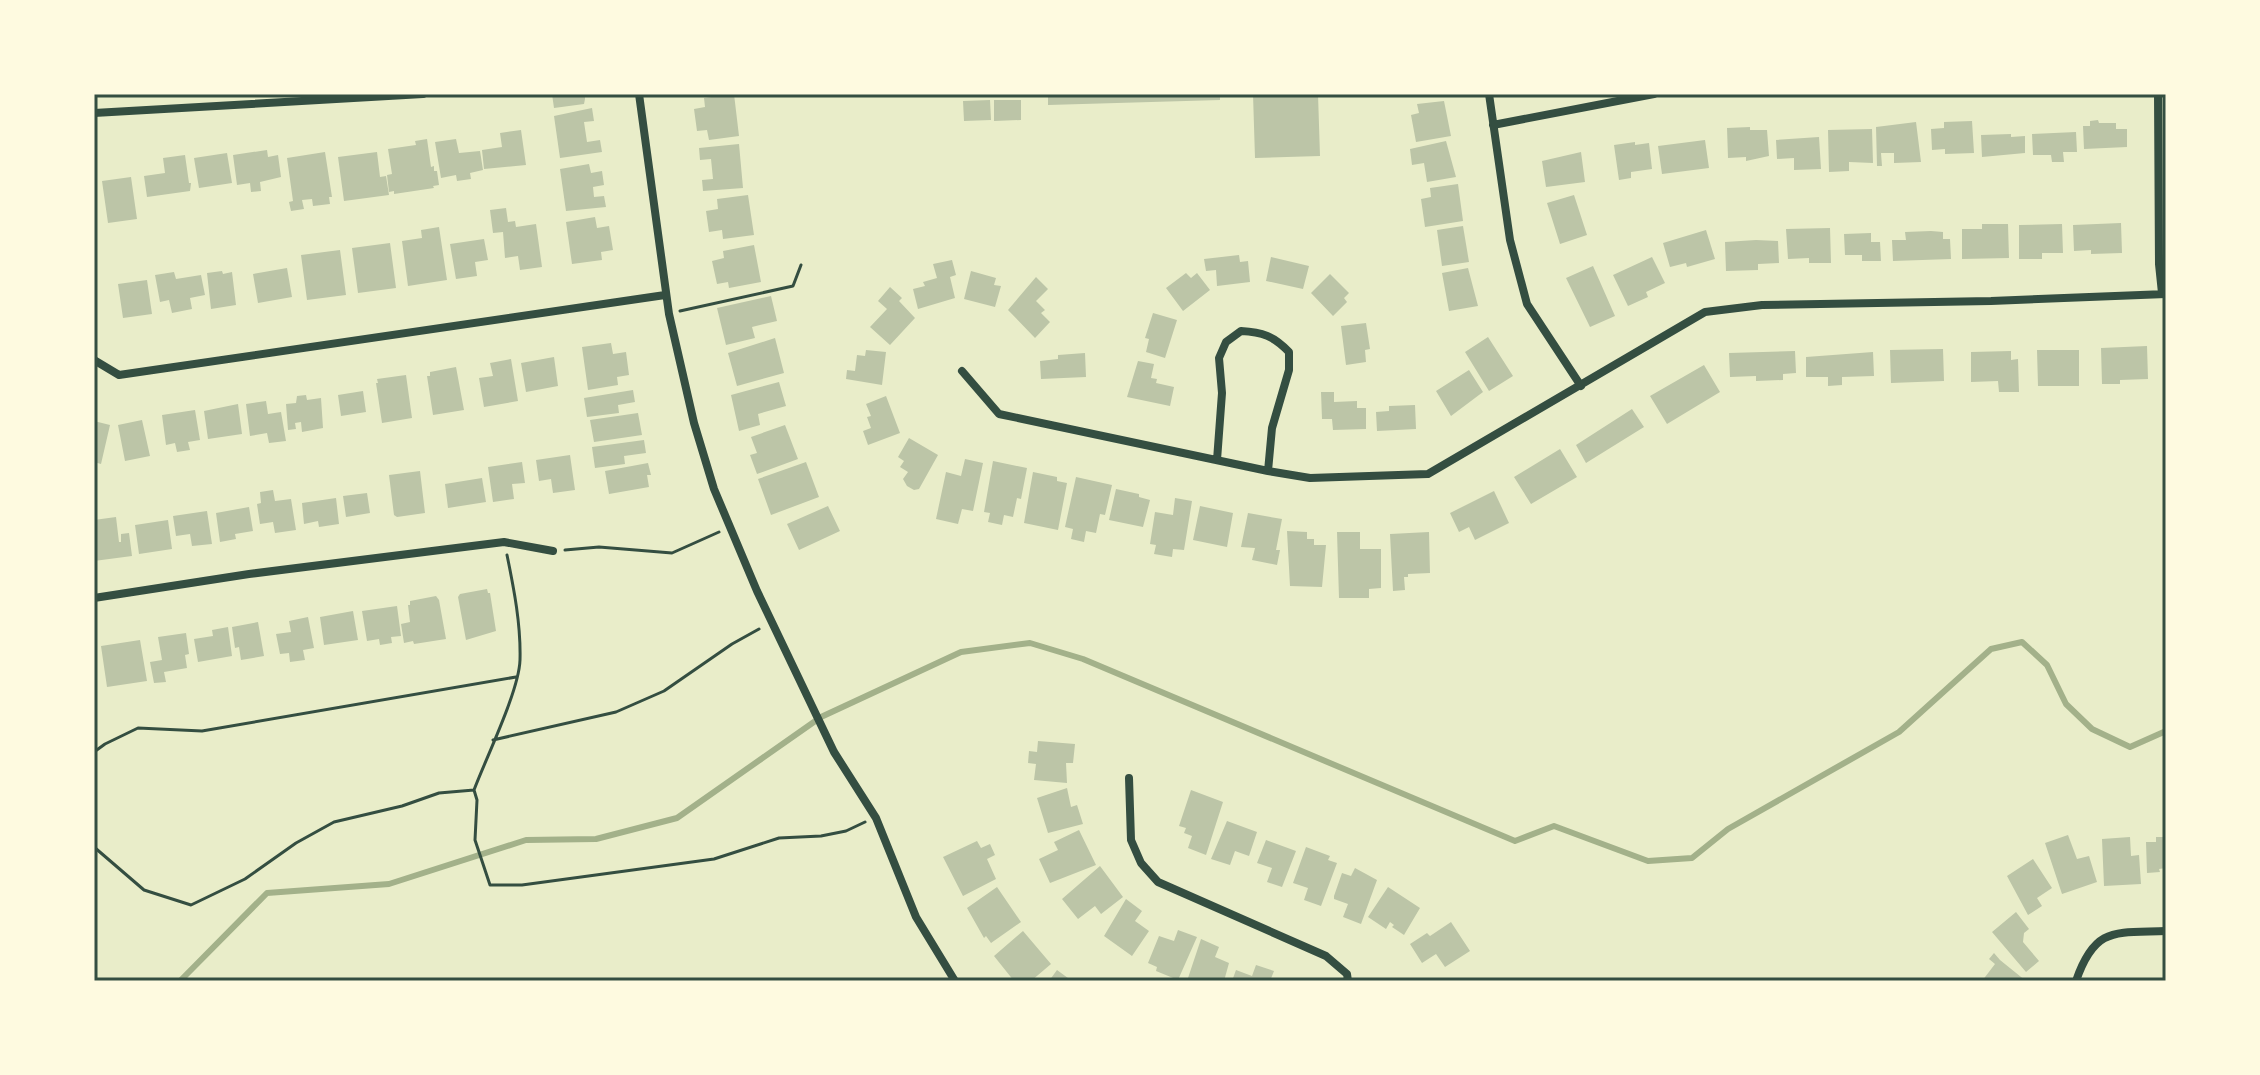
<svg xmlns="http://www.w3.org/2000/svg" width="2260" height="1075" font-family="Raleway,sans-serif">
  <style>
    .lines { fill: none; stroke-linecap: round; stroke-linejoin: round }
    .stream { stroke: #a3b18a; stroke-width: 6 }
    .building { fill: #bcc5a7 }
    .path { stroke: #344e41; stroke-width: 3 }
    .minor { stroke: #344e41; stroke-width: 8 }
    .neatline { fill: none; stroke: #344e41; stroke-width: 3 }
  </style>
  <rect width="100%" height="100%" fill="#e9edc9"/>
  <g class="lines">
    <path class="stream" d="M180 981 267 893 389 884 526 840 596 839 677 818 821 717 961 652 1030 643 1083 659 1515 841 1554 826 1648 861 1692 858 1728 829 1899 732 1991 649 2022 642 2047 665 2066 704 2092 729 2130 747 2166 731"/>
  </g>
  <path class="building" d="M552 94H585V99L584 104 554 108Z
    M734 94 739 136 709 140 707 130 697 131 694 109 705 107 704 98Z
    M1048 94H1220V100L1048 105Z
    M1253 94H1318L1320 156 1255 158Z
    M990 100 991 120 964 121 963 101Z
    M994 100H1021V120L994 121Z
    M1444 101 1451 136 1416 142 1411 115 1419 113 1417 104Z
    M592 108 594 121 584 122 587 142 600 140 602 152 560 158 554 116Z
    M2098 120 2099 123H2116V129H2127V147L2084 149 2083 126H2090V121Z
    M1972 121 1974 153 1945 154V149L1932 150 1931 129 1944 128V122Z
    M1916 122 1921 162 1894 163V153H1881L1882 166H1877L1876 127Z
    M1750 127V130H1767L1769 156 1746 161V157L1728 158 1727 128Z
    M1872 129 1873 163 1849 162V171L1829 172 1828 130Z
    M521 130 526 165 484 169 482 150 502 147 500 133Z
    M2076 132 2077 152H2063L2064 162H2052L2051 155H2033L2032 134Z
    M2011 134V137L2025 136V153L1982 157 1981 135Z
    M1819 137 1821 169 1794 170V158L1777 159 1776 140Z
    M427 139 431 167 434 166V171H437L439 185 433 186 434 188 394 194V191L389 192 387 175 392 174 388 149 416 145 415 141Z
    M456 139 459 153 480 151 483 170 470 173 471 179 457 181 456 175 441 178 435 142Z
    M1705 140 1709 168 1662 174 1658 146Z
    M1446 141 1456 177 1427 182 1424 163 1412 165 1410 149Z
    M1635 142V145L1649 143 1652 169 1631 172V178L1619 180 1614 145Z
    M739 144 743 188 703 191 702 180 713 179 711 159 700 160 699 148Z
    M267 150 268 157 278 155 281 177 260 182 261 191 251 192 250 183 237 185 233 155Z
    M325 152 332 197H329L330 204 313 206 312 199 302 200 304 209 291 211 289 202 293 201 287 158Z
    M377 152 380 177 386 176 389 195 344 201 338 157Z
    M1581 152 1585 182 1546 187 1542 161Z
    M227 153 232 183 199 188 194 158Z
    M185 155 189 183H191L190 191 147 197 144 176 165 173 163 158Z
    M589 164 591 173 602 171 604 185 593 187 594 197 604 196 606 207 566 211 560 169Z
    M131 177 137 219 108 223 102 181Z
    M1458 184 1463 221 1425 227 1421 199 1431 197 1430 188Z
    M748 195 754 235 723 239 722 230 709 232 706 211 718 209 717 199Z
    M1574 195 1587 235 1560 244 1547 203Z
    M506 208 508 222 515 221 516 227 536 224 542 267 520 270 518 256 505 258 503 232 493 233 490 210Z
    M595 217 597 228 609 226 613 250 601 252 602 260 572 264 566 222Z
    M2121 223 2122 253 2091 254V250L2074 251 2073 225Z
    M1982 224H2008L2009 258 1962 259V229H1982Z
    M2062 224 2063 253H2042V259H2019V225Z
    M1463 226 1469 262 1442 266 1437 230Z
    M439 227 447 280 408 286 402 241 422 238 421 230Z
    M1830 228 1831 263H1809V258L1788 259 1786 229Z
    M1706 230 1715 259 1687 267 1686 263 1670 267 1663 243Z
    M1931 231 1943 232V239H1950L1951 259 1893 261 1892 240H1906L1905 232Z
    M1871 233V242H1880L1881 261H1862V255H1845L1844 234Z
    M484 239 488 260 475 262 477 276 456 279 450 244Z
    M1756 240 1778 241 1779 263 1758 264V270L1726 271 1725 242Z
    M390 243 396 288 358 293 352 248Z
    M754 245 761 282 729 288 728 282 717 284 712 261 724 258 723 251Z
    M340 250 346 295 307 300 301 255Z
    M1239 255 1240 262 1248 261 1250 282 1217 286 1216 270 1206 271 1204 259Z
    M1271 257 1309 266 1303 289 1266 281Z
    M1652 257 1665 283 1646 292 1648 297 1628 306 1613 275Z
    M952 260 956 275 950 277 955 298 918 309 913 289 925 286 923 282 937 278 933 264Z
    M1593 266 1615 316 1590 327 1566 278Z
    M287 268 292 297 258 303 253 274Z
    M1468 268 1478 306 1449 311 1442 273Z
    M222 271 223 274 232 272 236 305 211 309 207 273Z
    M971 271 996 278 994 285 1001 286 995 307 964 299Z
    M174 272 176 279 201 275 205 295 190 298 192 309 172 313 169 300 160 302 155 275Z
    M1186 273 1191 278 1197 273 1210 290 1183 311 1166 288Z
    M1330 274 1349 293 1344 298 1347 302 1333 316 1311 293Z
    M1036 277 1048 289 1036 301 1045 310 1041 313 1050 322 1035 338 1008 310Z
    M147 280 152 314 123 318 118 284Z
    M890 287 902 298 899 301 915 318 890 345 870 327 887 309 878 301Z
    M771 296 777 321 752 327 755 338 726 345 717 308Z
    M1153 313 1177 320 1165 358 1146 352 1149 339 1145 338Z
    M1366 323 1370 349 1365 350 1366 362 1346 365 1341 326Z
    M1488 337 1513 376 1489 391 1465 352Z
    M775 338 784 373 737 386 728 353Z
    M611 343 613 354 626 352 629 375 617 377 618 385 588 390 582 347Z
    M2147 346 2148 379 2120 380V384H2102L2101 348Z
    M1943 349 1944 381 1891 383 1890 350Z
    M866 350 886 352 882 385 846 379 847 370 855 371 857 355 865 356Z
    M2037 350H2079V386H2038Z
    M1795 351 1796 373 1783 374V380L1756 381V376L1730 377 1729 353Z
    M2011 351V360L2018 359 2019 392H1999L1998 381 1971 382V352Z
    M1873 352 1874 376 1842 377V385L1828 386V377H1806V357Z
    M1085 353 1086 377 1041 379 1040 361 1058 359V355Z
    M554 357 558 386 526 392 521 363Z
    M511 359 518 401 484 407 479 378 493 376 490 363Z
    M1138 361 1154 364 1151 378 1157 379 1156 383 1174 387 1170 406 1127 397Z
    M1704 365 1720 392 1667 424 1650 396Z
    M456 367 464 410 433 415 427 376H430V372Z
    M1469 370 1483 392 1451 416 1436 391Z
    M406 375 412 418 382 423 376 383H378L377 379Z
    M779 382 786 406 758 414 760 425 739 431 731 395Z
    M633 390 635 402 618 405 619 413 587 417 584 398Z
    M363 391 366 412 341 416 338 395Z
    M1321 392H1334V402L1357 401V408H1366V429L1333 430 1332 419H1322Z
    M306 395 307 400 321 398 323 428 302 432 301 422 295 423 296 429 288 430 286 404 296 403 297 396Z
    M886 396 900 433 868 445 863 431 871 428 867 417 871 416 866 404Z
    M266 401 268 414 281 412 286 441 269 443 267 433 250 436 246 404Z
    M238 404 242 434 208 439 204 411Z
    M1415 405 1416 429 1377 431 1376 412 1389 411V406Z
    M1632 409 1644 427 1586 463 1576 445Z
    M195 410 200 440 188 442 190 450 177 452 175 443 166 445 162 415Z
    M638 413 642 435 594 442 590 420Z
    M142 420 150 456 125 461 118 425Z
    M94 421 110 425 101 464 94 462Z
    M785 425 798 459 757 474 750 455 757 453 751 437Z
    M909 438 938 455 919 489 914 490 907 486 903 479 908 472 900 467 904 461 898 457Z
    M644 440 646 453 624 456 625 464 595 468 592 447Z
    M1560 449 1577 477 1531 504 1514 477Z
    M570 455 575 490 553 493 551 479 539 481 536 460Z
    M965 459 983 463 973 511 962 509 958 524 936 519 946 472 961 476Z
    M993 461 1027 468 1021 499 1017 498 1013 517 1004 515 1002 525 988 522 990 513 984 512Z
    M522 462 525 483 512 484 514 499 493 502 488 467Z
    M806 462 819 497 771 515 758 479Z
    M648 463 651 475H647L649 487 609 494 605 471Z
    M420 471 425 513 397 517 394 515 389 475Z
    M1033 472 1057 477V481L1067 483 1058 530 1024 523Z
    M1076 477 1112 485 1105 515 1100 514 1096 533 1086 531 1084 542 1071 539 1073 529 1065 527Z
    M482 478 486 502 448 508 445 484Z
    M1116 489 1139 494V497L1150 500 1143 527 1109 520Z
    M273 490 275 501 291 499 296 530 275 533 273 522 260 524 257 504 261 503 260 492Z
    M1494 491 1509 523 1475 540 1469 527 1459 532 1450 513Z
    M367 493 370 513 346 517 343 496Z
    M336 498 339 524 319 527 318 521 304 524 302 503Z
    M1175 498 1192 501 1184 550 1173 549 1172 557 1154 554 1156 545 1150 544 1155 512 1173 515Z
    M828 506 840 531 799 550 787 524Z
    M1200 506 1233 513 1227 547 1193 540Z
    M249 507 253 531 235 534 236 539 220 542 216 513Z
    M207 511 212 544 192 546 190 534 176 536 173 516Z
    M1248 513 1282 519 1276 550H1280L1277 565 1252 560 1255 548 1241 547Z
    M116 517 119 542H121V534L129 533 132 556 94 561V520Z
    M168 520 172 549 139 554 135 525Z
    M1287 531 1307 532V539H1314V545H1326L1322 587 1290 586Z
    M1337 532H1360V549H1381V588L1369 589V598H1339Z
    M1429 532 1430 573 1408 574V577H1404L1405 590 1393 591 1390 534Z
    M487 589 488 593H490L496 631 466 640 458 597 460 594Z
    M436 596 439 600 446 639 414 644 413 641 404 643 401 624 410 622 408 605H410V601Z
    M397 606 401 636 391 637 392 643 380 645 379 639 367 641 362 611Z
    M353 611 358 640 324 645 320 617Z
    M308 617 314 648 303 650 305 660 290 662 289 653 280 654 276 634 291 632 289 621Z
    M258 622 264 656 241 660 239 647 235 648 232 627Z
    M228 627 232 656 198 662 194 639 213 636 212 630Z
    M186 633 189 654 185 655 187 668 164 672 166 682 154 683 150 662 162 660 158 637Z
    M140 640 147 681 107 687 101 646Z
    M1038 741 1075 744 1073 763H1066L1067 783 1034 780 1036 764 1028 763 1029 751 1037 752Z
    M1067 788 1071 807 1077 805 1083 824 1048 833 1037 798Z
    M1191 790 1223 802 1206 855 1188 848 1192 836 1184 833 1186 828 1179 826Z
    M1227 821 1257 832 1249 856 1235 851 1230 865 1211 859Z
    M1079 830 1096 865 1050 883 1039 859 1058 850 1054 842Z
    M2068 835 2077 859 2089 856 2097 882 2062 894 2045 843Z
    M2130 837 2131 856 2139 855 2141 884 2104 886 2102 839Z
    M2156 837H2166V868L2159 869 2160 872 2147 873 2146 842H2156Z
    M1266 840 1296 851 1282 887 1267 882 1272 868 1257 863Z
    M977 841 981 848 990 844 995 855 987 859 996 879 963 896 943 857Z
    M1306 847 1330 856 1328 860 1337 863 1321 906 1304 900 1308 888 1293 883Z
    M2033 859 2052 888 2037 898 2042 906 2028 915 2007 876Z
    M1100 866 1123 897 1101 914 1095 906 1078 919 1062 899Z
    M1355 868 1377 880 1361 924 1343 917 1348 904 1334 899V896L1342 873 1351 876Z
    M997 887 1021 922 991 943 986 936 984 938 967 908Z
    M1388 887 1420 908 1404 935 1392 927 1394 925 1390 922 1386 929 1368 917Z
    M1126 899 1142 911 1135 921 1149 931 1132 956 1104 936Z
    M2016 912 2029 929 2024 933 2023 942 2039 961 2026 972 1992 932Z
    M1451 922 1470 951 1445 967 1436 954 1422 963 1410 944 1427 933 1430 936Z
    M1178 930 1197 937 1178 980 1156 971 1157 967 1148 963 1159 936 1174 941Z
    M1023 931 1051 964 1031 981H1014L994 956Z
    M1201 939 1219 947 1215 957 1229 963 1224 981H1187Z
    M1994 953 2000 960 2026 981H1982L1995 964 1989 959Z
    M1256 965 1274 971 1270 981H1232L1236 970 1252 976Z
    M1057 970 1072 981H1049Z"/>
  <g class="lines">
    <path class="path" d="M680 311 793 286 801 265
      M565 550 599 547 672 553 719 532
      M493 740 616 712 664 691 732 644 759 629
      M94 752 105 744 138 728 202 731 516 677
      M474 790C486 758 519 691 520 660 521 625 514 589 507 555
      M94 847 144 890 191 905 245 879 296 843 334 822 402 806 439 793 474 790 477 800 475 840 490 885H522L714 859 779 838 821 836 846 831 865 822"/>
    <path class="minor" d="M639 94 669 314 694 423 714 489 757 591 834 752 876 818 916 917 955 981
      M1489 94 1510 240 1527 304 1581 386
      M2158 94 2159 264 2162 293
      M94 113 423 94
      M1493 125 1654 94
      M94 360 119 375 665 295
      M962 371 999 414 1268 471 1310 478 1428 474 1705 312 1762 305 1991 301 2166 294
      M1217 460 1222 393 1219 358 1226 342 1241 331C1262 332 1274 336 1289 352V370L1272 428 1268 471
      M94 598 249 574 504 542 553 551
      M1129 778 1131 840 1141 863 1158 882 1326 956 1347 974 1348 981
      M2076 981C2095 926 2115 933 2166 931"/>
  </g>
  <rect width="2260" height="1075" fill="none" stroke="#fefae0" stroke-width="192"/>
  <rect x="96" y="96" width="2068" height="883" class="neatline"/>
</svg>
